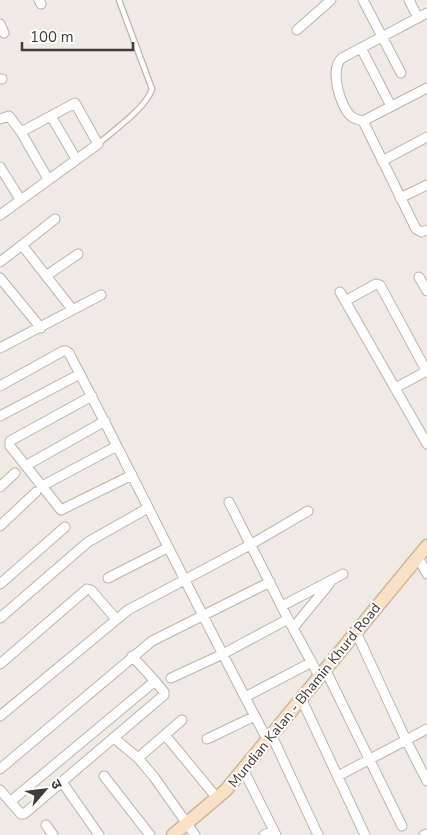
<svg xmlns="http://www.w3.org/2000/svg" width="427" height="835" font-family="'Nunito Sans','Noto Sans Devanagari',sans-serif">
  <style>
    .lines { fill: none; stroke-linecap: round; stroke-linejoin: round }
    .lane-casing { stroke: #beb3ab; stroke-width: 7 }
    .street-casing { stroke: #beb3ab; stroke-width: 11 }
    .secondary-casing { stroke: #cfb59a; stroke-width: 15 }
    .lane { stroke: #fff; stroke-width: 4.5 }
    .street { stroke: #fff; stroke-width: 9 }
    .secondary { stroke: #f9e1c5; stroke-width: 12 }
    .labels { text-anchor: middle; stroke-width: 4; stroke-linejoin: round; paint-order: stroke }
    .street-label { font-size: 14px; fill: #423a35; stroke: #fff }
  </style>
  <rect width="100%" height="100%" fill="#f0eae4"/>
  <g class="lines">
    <g class="lane-casing">
      <path id="lane" d="M98 144C114 130 146 108 152 89L119 0"/>
    </g>
    <g class="street-casing">
      <path id="street" d="M39 0 41 4
        M363 0 401 73
        M409 0 418 18
        M0 24 4 33
        M297 30 331 0
        M361 48 391 106
        M0 79H2
        M427 88 363 121 416 229 422 232 427 230
        M51 116 76 159
        M0 119 9 116 21 132 75 103 98 144 0 215
        M363 121C359 120 355 119 352 117 340 108 329 68 342 58L427 13
        M21 132 48 179
        M382 161 427 137
        M0 167 20 199
        M400 198 427 185
        M22 245 55 219
        M0 262 22 245 72 309
        M46 276 78 254
        M419 277 427 291
        M0 278 41 328
        M340 292 427 444
        M345 301 376 284 380 285 427 372
        M0 348 101 295
        M0 386 63 351H66L69 353C136 481 199 611 267 739
        M395 388 427 371
        M92 396 10 441V446L61 510 132 475
        M0 416 80 374
        M27 465 105 421
        M42 486 117 446
        M0 487 15 473
        M229 502 288 619 319 676
        M0 526 36 492
        M418 557 427 574
        M108 578 167 548
        M0 584 65 527
        M282 606 343 574
        M0 618 88 542 148 508
        M293 628 330 583
        M356 632 406 740 427 781
        M0 664 87 589 91 590 116 619
        M325 669 402 826
        M171 678 223 654 288 619
        M245 697 312 662
        M301 698 365 835
        M0 716 128 610 250 545 308 511
        M271 734 318 835
        M165 735 217 798
        M114 738 138 758 154 777 195 835
        M207 739 255 716
        M138 758 182 720
        M0 769 152 641 270 582
        M243 769 276 835
        M104 776 150 835
        M338 776 427 729
        M62 782 99 835
        M0 790 21 814H24L164 695V692L155 681
        M11 801 155 681 132 656
        M46 825 53 835
        M264 835 274 831
        M424 835 427 834"/>
    </g>
    <g class="secondary-casing">
      <path id="secondary" d="M173 835 226 790 427 546"/>
    </g>
    <use href="#lane" class="lane"/>
    <use href="#street" class="street"/>
    <use href="#secondary" class="secondary"/>
  </g>
  <g class="labels">
    <g class="street-label">
      <text transform="translate(304 695) rotate(-51)" y="5">Mundian Kalan - Bhamin Khurd Road</text>
    </g>
  </g>
  <g transform="translate(45 790) rotate(62)" stroke="#ffffff" stroke-width="4" paint-order="stroke">
  <path d="M0-4L9 19L0 12L-9 19Z" fill="#423a35"/>
  <text y="-8" font-size="14" font-weight="bold" text-anchor="middle" fill="#423a35">उ</text>
  </g>
  <path d="M22 42v8h111v-8" fill="none" stroke="#423a35" stroke-width="2.5"/>
  <text x="30" y="42" font-size="15" fill="#423a35" stroke="#ffffff" stroke-width="4" paint-order="stroke">100 m</text>
</svg>
